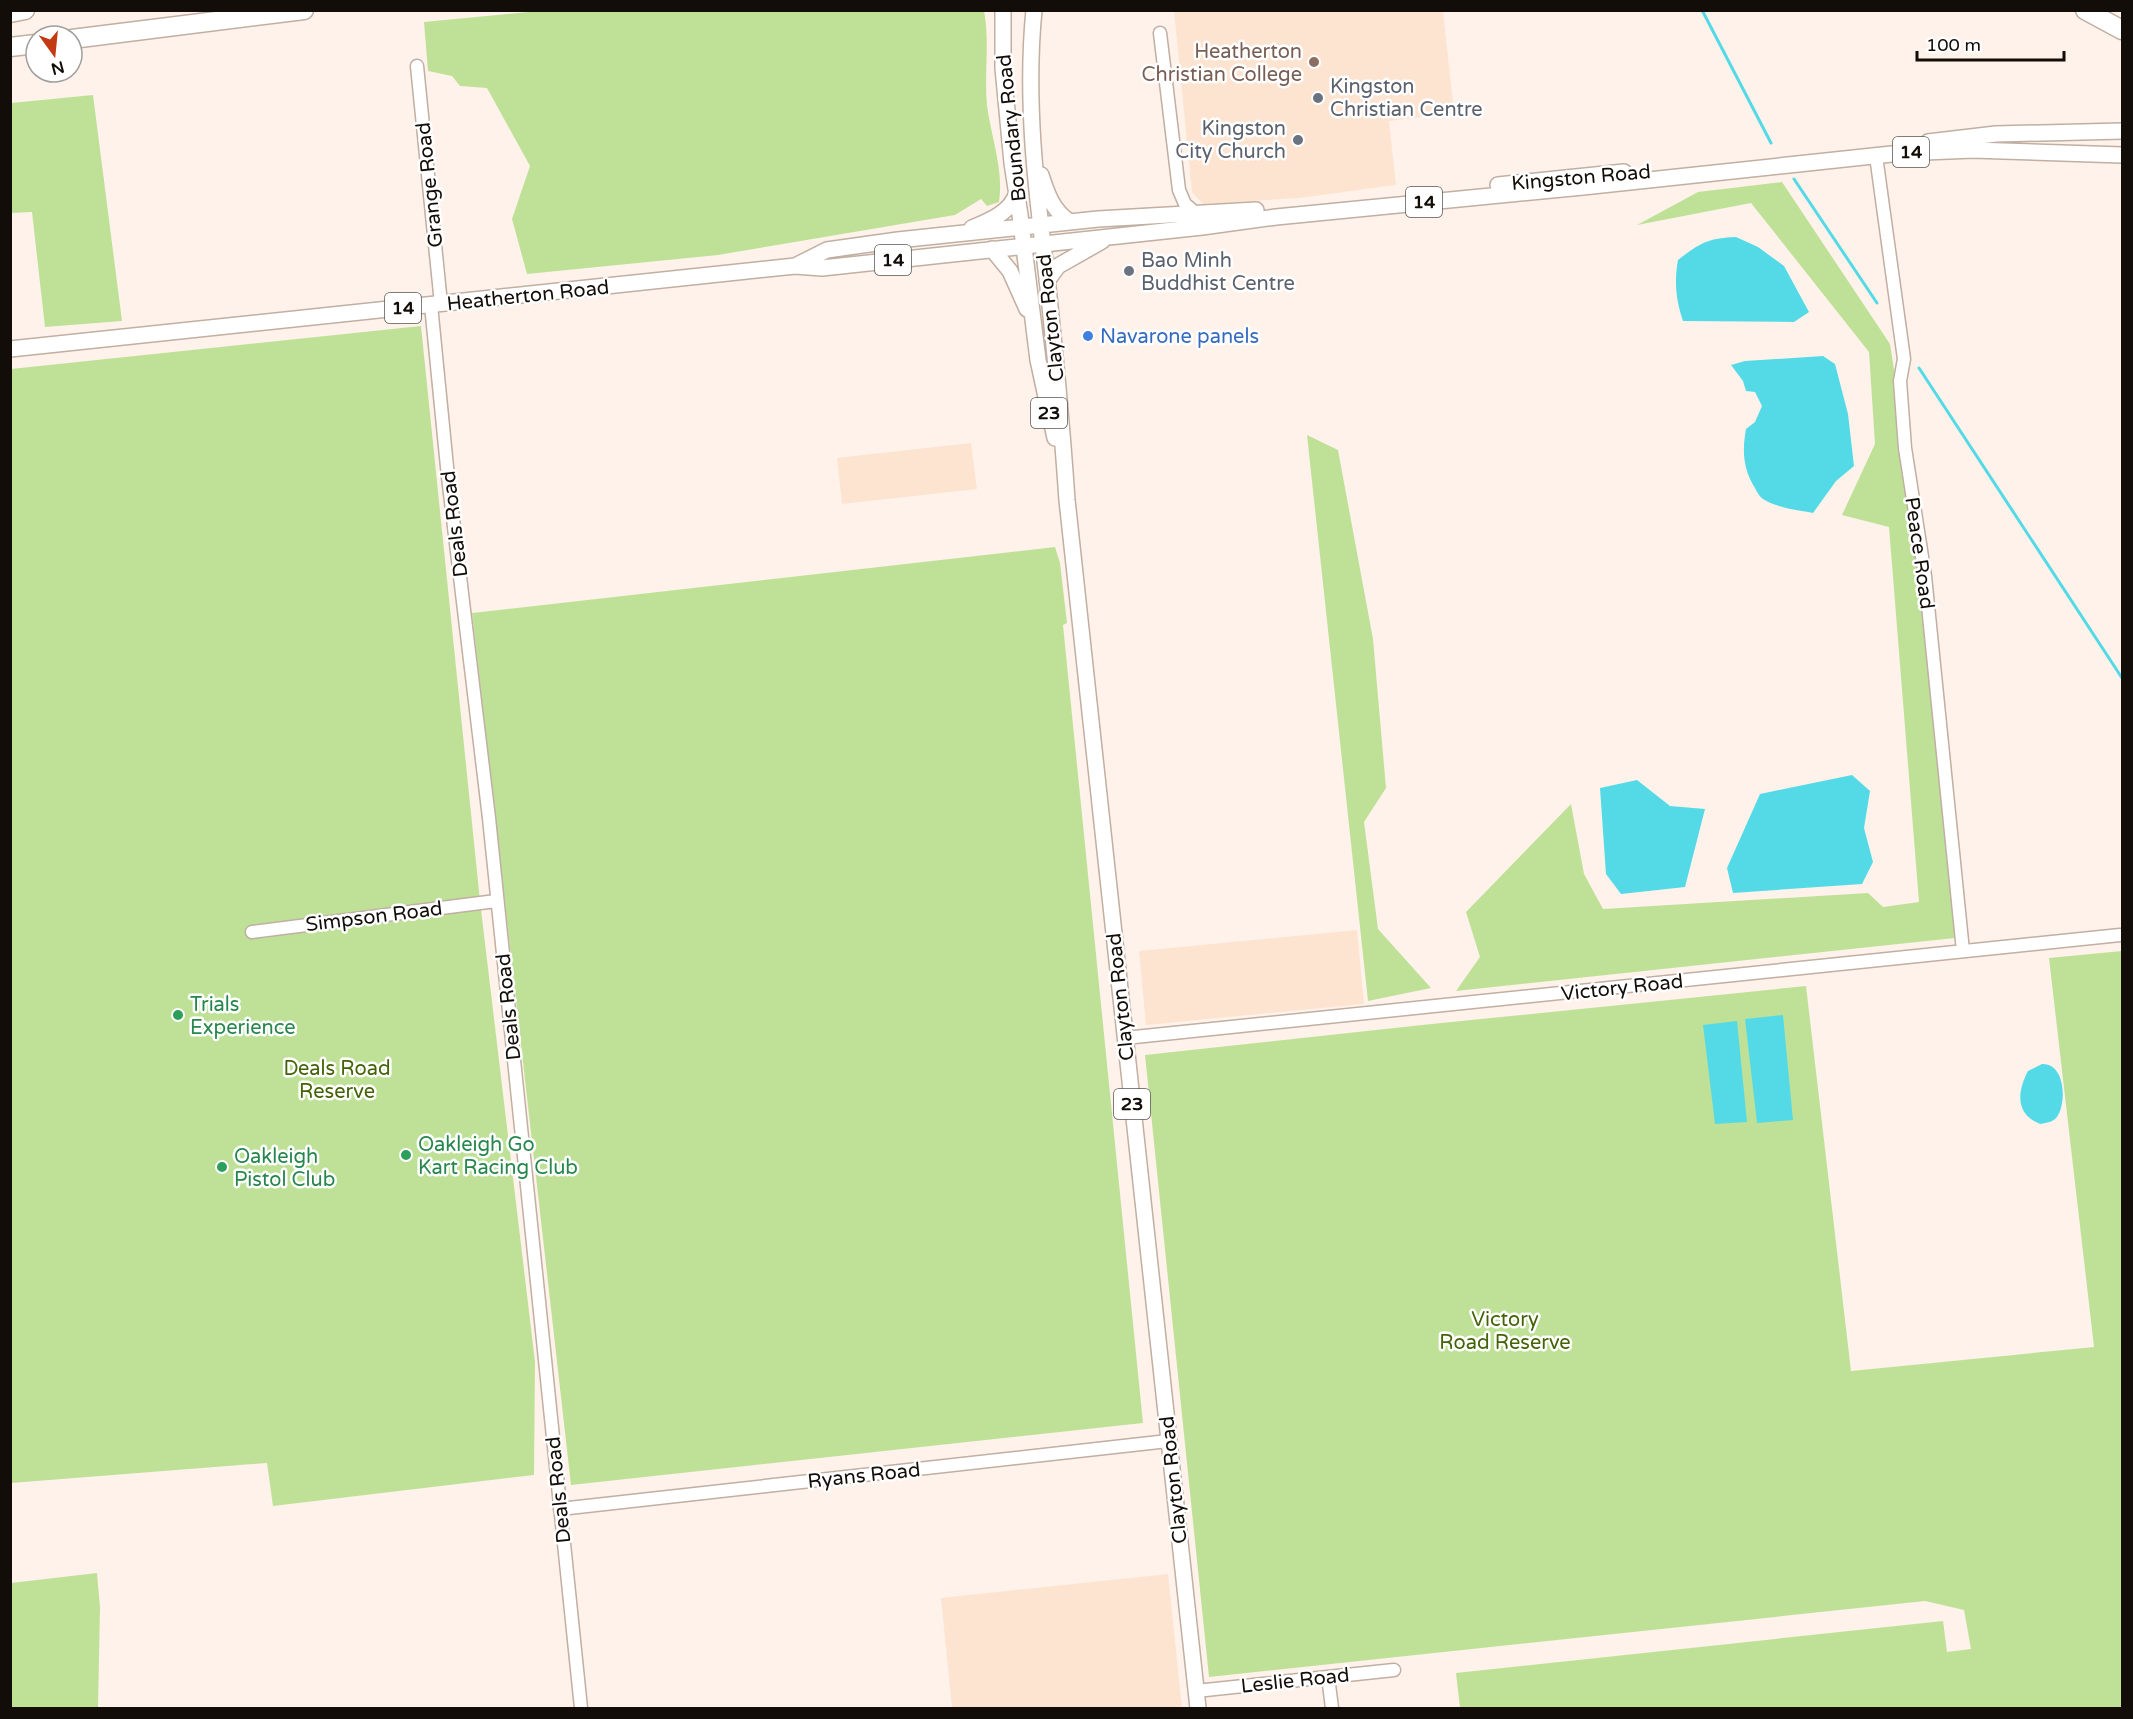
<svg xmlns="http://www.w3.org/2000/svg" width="2133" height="1719" font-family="'Varela Round',sans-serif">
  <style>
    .built { fill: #fde4d1 }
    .green { fill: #bfe197 }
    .water { fill: #54dae6 }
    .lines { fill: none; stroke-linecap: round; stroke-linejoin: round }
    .stream { stroke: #54dae6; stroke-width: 3 }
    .minor-casing { stroke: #c0afa2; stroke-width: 15 }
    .major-casing { stroke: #c0afa2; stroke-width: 18 }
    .highway-casing { stroke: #c0afa2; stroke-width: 21 }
    .minor { stroke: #fff; stroke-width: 12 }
    .major { stroke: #fff; stroke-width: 15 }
    .highway { stroke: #fff; stroke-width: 18 }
    .education-dot { fill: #8d6e63; stroke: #fff; stroke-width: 2 }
    .worship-dot { fill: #6b7280; stroke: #fff; stroke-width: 2 }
    .shop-dot { fill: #3f7fe0; stroke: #fff; stroke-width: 2 }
    .leisure-dot { fill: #2e9e5b; stroke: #fff; stroke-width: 2 }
    .labels { text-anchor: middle; stroke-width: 5; stroke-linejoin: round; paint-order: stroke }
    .shield { fill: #fff; stroke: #595652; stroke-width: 1.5 }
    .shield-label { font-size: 18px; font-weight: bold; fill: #120d08 }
    .education-label { font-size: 20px; fill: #785e54; stroke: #fff; text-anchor: end }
    .worship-label { font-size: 20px; fill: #5b616d; stroke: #fff; text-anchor: start }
    .street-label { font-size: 20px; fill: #120d08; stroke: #fff }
    .shop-label { font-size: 20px; fill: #366cbe; stroke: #fff; text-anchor: start }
    .leisure-label { font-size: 20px; fill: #27864d; stroke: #fff; text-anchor: start }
    .park-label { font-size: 20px; fill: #446307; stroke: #fff }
  </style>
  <rect width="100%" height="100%" fill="#fef2ea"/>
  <path class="built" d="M1174 11H1443L1454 113 1389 121 1396 185 1299 198 1203 204 1192 192Z
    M971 443 977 489 842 504 837 458Z
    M1357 930 1364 1004 1146 1025 1139 951Z
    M1168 1574 1182 1708H952L941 1598Z"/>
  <path class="green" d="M539 11H984C990 42 984 73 987 105 991 137 1004 170 999 202L987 206 981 199 955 215 718 255 527 274 512 219 530 166 487 88 460 86 452 76 428 71 424 22Z
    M93 95 122 321 45 327 32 212 11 213V103Z
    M1782 182 1890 344 1916 510 1955 938 1456 991 1480 957 1466 912 1571 804 1584 874 1603 909 1868 893 1883 907 1919 902 1889 527 1842 515 1875 444 1869 352 1751 203 1637 225 1698 192Z
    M421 326 480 901 535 1362 534 1475 273 1506 267 1463 11 1483V369Z
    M1307 435 1338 450 1373 639 1386 788 1364 822 1378 929 1431 988 1368 1001Z
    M1055 547 1060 563 1067 623 1063 625 1143 1423 571 1485 472 613Z
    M2122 951V1708H1460L1456 1673 1943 1621 1947 1652 1971 1649 1964 1610 1925 1601 1209 1677 1145 1055 1422 1025 1806 986 1851 1371 2094 1347 2049 958Z
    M97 1573 100 1608 98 1708H11V1583Z"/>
  <path class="water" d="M1736 237 1758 247 1784 266 1809 312 1794 322 1683 321C1676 300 1674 282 1678 260 1700 243 1708 238 1736 237Z
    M1823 356 1835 364 1848 414 1854 466 1836 481 1813 513C1798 510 1777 508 1763 499 1760 497 1757 492 1755 488 1743 469 1742 451 1746 429L1755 422 1762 406 1755 392 1746 391 1743 381 1731 365 1745 361Z
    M1852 775 1870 791 1864 828 1873 862 1862 884 1733 893 1727 868 1760 794Z
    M1637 780 1670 806 1705 809 1685 887 1621 894 1606 874 1600 788Z
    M1783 1015 1793 1120 1757 1123 1745 1019Z
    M1737 1021 1747 1122 1715 1124 1703 1025Z
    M2042 1064C2067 1063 2067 1108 2055 1119 2052 1122 2045 1123 2041 1124 2015 1115 2017 1092 2028 1071Z"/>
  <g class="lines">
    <path class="stream" d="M1702 10 1771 143
      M1794 179 1877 303
      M1919 368 2122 678"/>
    <g class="minor-casing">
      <path id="minor" d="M1160 33 1179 190 1185 204 1198 215
        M417 66 441 304
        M1876 156 1904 359 1900 381 1905 448 1925 576 1963 951
        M431 305 448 477 489 818 581 1708
        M252 932 496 901
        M1125 1038 2120 935
        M560 1509 1168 1441
        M1328 1677 1332 1708
        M1196 1691 1394 1670"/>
    </g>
    <g class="major-casing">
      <path id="major" d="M1003 10V68L1012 163 1020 215 1038 360 1055 438
        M1034 10C1025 100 1036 189 1047 278 1055 352 1062 426 1067 500L1198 1708
        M1928 142 1996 134 2122 131
        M1041 175C1047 194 1053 211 1070 222
        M1498 185 1624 172
        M972 228C989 221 1012 212 1017 192
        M992 249 1010 271 1027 309
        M797 265 827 250 898 240 1098 219 1256 210
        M1047 281 1058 266 1102 241
        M10 349 795 266 822 268 1202 227 1276 217 1583 187 1901 153 1973 150 2122 155"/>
    </g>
    <g class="highway-casing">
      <path id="highway" d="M2085 10 2122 30
        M10 13 25 10
        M72 39 304 10
        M10 47 36 44"/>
    </g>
    <use href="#minor" class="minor"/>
    <use href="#major" class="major"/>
    <use href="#highway" class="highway"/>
  </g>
  <circle class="education-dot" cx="1314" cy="62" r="6"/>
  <g class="worship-dot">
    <circle cx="1318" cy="98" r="6"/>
    <circle cx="1298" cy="140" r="6"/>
    <circle cx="1129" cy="271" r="6"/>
  </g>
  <circle class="shop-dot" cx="1088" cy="336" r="6"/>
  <g class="leisure-dot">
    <circle cx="178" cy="1015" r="6"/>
    <circle cx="406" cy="1155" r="6"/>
    <circle cx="222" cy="1167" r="6"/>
  </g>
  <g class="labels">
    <g class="shield">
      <rect x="1893" y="137" width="36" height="30" rx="4.5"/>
      <rect x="1406" y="187" width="36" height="30" rx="4.5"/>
      <rect x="875" y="245" width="36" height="30" rx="4.5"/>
      <rect x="385" y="293" width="36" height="30" rx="4.5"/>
      <rect x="1031" y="398" width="36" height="30" rx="4.5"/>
      <rect x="1114" y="1089" width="36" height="30" rx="4.5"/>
    </g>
    <g class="shield-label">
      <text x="1911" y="158">14</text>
      <text x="1424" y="208">14</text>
      <text x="893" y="266">14</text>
      <text x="403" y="314">14</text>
      <text x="1049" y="419">23</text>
      <text x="1132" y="1110">23</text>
    </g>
    <g class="education-label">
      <text x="1302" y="58">Heatherton<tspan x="1302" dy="23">Christian College</tspan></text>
    </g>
    <g class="worship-label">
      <text x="1330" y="93">Kingston<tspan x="1330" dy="23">Christian Centre</tspan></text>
      <text x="1286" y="135" text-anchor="end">Kingston<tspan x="1286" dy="23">City Church</tspan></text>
      <text x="1141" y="267">Bao Minh<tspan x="1141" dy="23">Buddhist Centre</tspan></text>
    </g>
    <g class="street-label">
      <text transform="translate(1011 128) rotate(-96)" y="7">Boundary Road</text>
      <text transform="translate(1581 177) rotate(-5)" y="7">Kingston Road</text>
      <text transform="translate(429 185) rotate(-96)" y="7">Grange Road</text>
      <text transform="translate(528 295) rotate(-6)" y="7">Heatherton Road</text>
      <text transform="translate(1050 318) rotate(-96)" y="7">Clayton Road</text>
      <text transform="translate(454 524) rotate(-97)" y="7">Deals Road</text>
      <text transform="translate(1920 553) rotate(82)" y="7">Peace Road</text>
      <text transform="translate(374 916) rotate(-7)" y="7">Simpson Road</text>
      <text transform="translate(1622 987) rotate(-6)" y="7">Victory Road</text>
      <text transform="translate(1120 997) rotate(-96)" y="7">Clayton Road</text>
      <text transform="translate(508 1007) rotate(-96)" y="7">Deals Road</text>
      <text transform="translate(864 1475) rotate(-6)" y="7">Ryans Road</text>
      <text transform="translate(1173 1480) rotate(-96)" y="7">Clayton Road</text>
      <text transform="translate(558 1490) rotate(-96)" y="7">Deals Road</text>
      <text transform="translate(1295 1680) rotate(-6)" y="7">Leslie Road</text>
    </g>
    <g class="shop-label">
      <text x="1100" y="343">Navarone panels</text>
    </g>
    <g class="leisure-label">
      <text x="190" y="1011">Trials<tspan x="190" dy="23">Experience</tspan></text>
      <text x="418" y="1151">Oakleigh Go<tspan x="418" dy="23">Kart Racing Club</tspan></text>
      <text x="234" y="1163">Oakleigh<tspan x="234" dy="23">Pistol Club</tspan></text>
    </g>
    <g class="park-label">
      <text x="337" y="1075">Deals Road<tspan x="337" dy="23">Reserve</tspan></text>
      <text x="1505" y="1326">Victory<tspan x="1505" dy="23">Road Reserve</tspan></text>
    </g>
  </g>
  <rect width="2133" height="1719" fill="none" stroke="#120d08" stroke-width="24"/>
  <g transform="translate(54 54) rotate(165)"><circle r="28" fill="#ffffff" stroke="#a09e9c" stroke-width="1.5"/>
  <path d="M0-4.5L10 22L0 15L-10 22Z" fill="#c33a12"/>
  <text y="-9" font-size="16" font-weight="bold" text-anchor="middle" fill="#120d08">N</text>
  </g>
  <path d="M1917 51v9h147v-9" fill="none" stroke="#120d08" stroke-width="3"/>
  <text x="1926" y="51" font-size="18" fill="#120d08" stroke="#ffffff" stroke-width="4.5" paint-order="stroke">100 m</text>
</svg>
